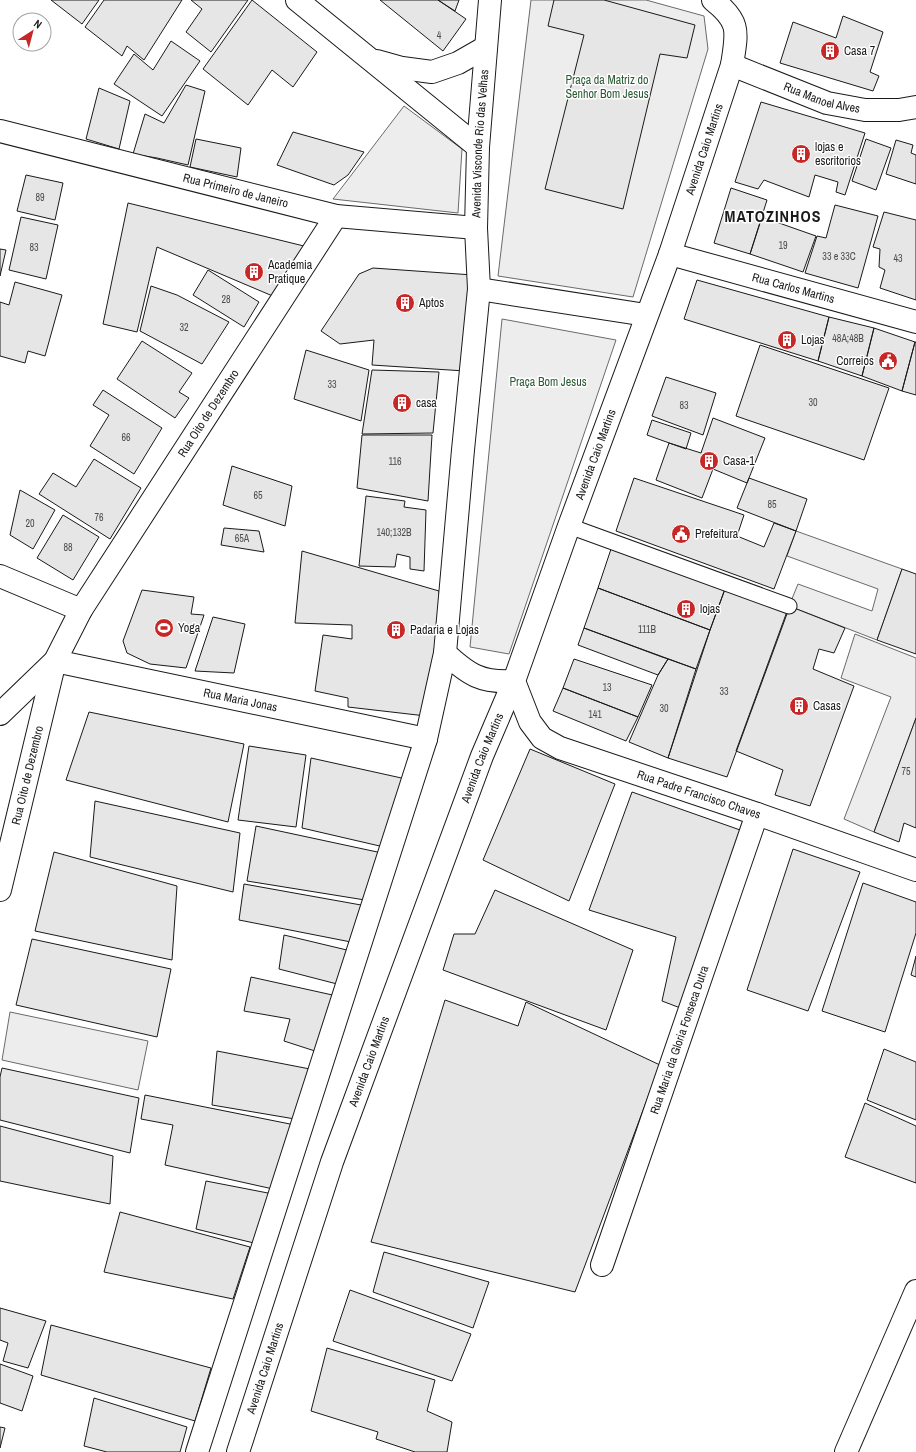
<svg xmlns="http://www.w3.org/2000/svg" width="916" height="1452" font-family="'Archivo Narrow',sans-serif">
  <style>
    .built { fill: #ededed; stroke: #6a6a6a }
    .building { fill: #e6e6e6; stroke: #1a1a1a }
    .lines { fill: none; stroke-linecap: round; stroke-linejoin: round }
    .lane-casing { stroke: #1a1a1a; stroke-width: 17 }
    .street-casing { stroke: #1a1a1a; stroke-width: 24 }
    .secondary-casing { stroke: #1a1a1a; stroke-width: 24 }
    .highway-casing { stroke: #1a1a1a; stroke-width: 24 }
    .lane { stroke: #fff; stroke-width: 15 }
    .street { stroke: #fff; stroke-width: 22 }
    .secondary { stroke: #fff; stroke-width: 22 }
    .highway { stroke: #fff; stroke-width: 22 }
    .labels { text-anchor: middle; stroke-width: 3; stroke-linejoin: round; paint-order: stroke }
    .number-label { font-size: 10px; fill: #4d4d4d }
    .poi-label { font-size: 12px; fill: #1a1a1a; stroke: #fff; text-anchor: start }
    .park-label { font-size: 12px; fill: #2b5a34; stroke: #fff }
    .street-label { font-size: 12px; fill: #1a1a1a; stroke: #fff }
    .district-label { font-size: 16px; font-weight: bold; letter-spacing: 1px; fill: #1a1a1a; stroke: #fff }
  </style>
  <rect width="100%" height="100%" fill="#fff"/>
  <path class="built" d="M531 0H646L704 16 708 49 633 297 498 276Z
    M404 106 462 149 458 213 333 199Z
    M502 319 616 340 509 654 470 647Z
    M796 531 902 569 877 640 789 606 798 584 872 611 878 589 787 556Z
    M855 634 916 658V718L874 832 844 819 891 697 841 678Z
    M10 1012 148 1041 138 1090 2 1060Z"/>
  <path class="building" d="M51 0H99L82 24Z
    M104 0H182L144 60 127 46 122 56 85 27Z
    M191 0H248L211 52 186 32 202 9Z
    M252 0 317 52 293 87 272 70 248 105 203 69Z
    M380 0H438L466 19 443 51Z
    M438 0H459L455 11Z
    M554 0H604L695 25 687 58 660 54 623 209 545 189 584 35 548 26Z
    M843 16 883 32 870 72 879 76 873 91 780 63 793 22 836 38Z
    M171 41 200 61 162 116 114 84 134 54 153 70Z
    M186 85 205 91 188 165 157 158 133 154 145 114 164 123Z
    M99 88 130 101 119 149 86 139Z
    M761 102 865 133 845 195 836 192 838 182 815 175 809 197 764 180 758 189 735 182Z
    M293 132 364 152 348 175 334 185 277 165Z
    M196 139 241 148 237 177 190 167Z
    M866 139 891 148 876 190 852 181Z
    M896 140 913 145 911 153 916 155V184L886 174Z
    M26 175 63 183 55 220 17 211Z
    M731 188 767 200 750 254 714 243Z
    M128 203 308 247 275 297 157 247 137 332 103 324Z
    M835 205 878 216 858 288 805 273 817 236 826 238Z
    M884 212 916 220V300L880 288 885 270 879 267 880 249 873 247Z
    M21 217 58 225 46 279 9 270Z
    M762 217 816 236 803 272 750 254Z
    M0 249 6 250 0 276Z
    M373 268 473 275 465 371 372 365 374 340 340 344 321 331 359 274Z
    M208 270 259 302 244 327 193 295Z
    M697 280 829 317 818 361 684 319Z
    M15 282 62 295 45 356 28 351 25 363 0 356V302L9 305Z
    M151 286 177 295 229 322 202 364 140 331Z
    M829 317 874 328 862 376 818 361Z
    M874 328 915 342 902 391 862 376Z
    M142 341 192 373 179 392 189 398 175 418 117 379Z
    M915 342H916V395L902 391Z
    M760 345 889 388 864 460 736 416Z
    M306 350 369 370 361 421 294 399Z
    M372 370 439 372 433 433 362 434Z
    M666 377 716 393 703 435 652 416Z
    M103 390 162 428 134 474 90 446 109 415 93 405Z
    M713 418 765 438 747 483 713 469 702 498 656 480 669 443 701 453Z
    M652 420 691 433 686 449 647 435Z
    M362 435H432L428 501 357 488Z
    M94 459 141 488 110 539 39 494 53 473 76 487Z
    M232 466 292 486 285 526 223 505Z
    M634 478 744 515 737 536 764 547 774 523 796 531 774 589 616 531Z
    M749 478 807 499 796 531 737 508Z
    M20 490 55 510 33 549 10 535Z
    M366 496 405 501 404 507 426 510 424 571 410 569V557L397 554 395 567 359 566Z
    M63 515 99 537 73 580 37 558Z
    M224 528 259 531 264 552 221 545Z
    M611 549 725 589 710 630 598 588Z
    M302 551 439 591 441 639 426 716 348 707V698L315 691 323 635 352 639V625L295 623Z
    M902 569 916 574V654L877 640Z
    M598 588 710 630 696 669 584 628Z
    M725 589 788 611 727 777 668 758 710 630Z
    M142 590 194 597 191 614 204 615 186 668 150 664 127 653 123 641Z
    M789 606 845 628 834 653 819 649 813 669 854 686 810 806 775 795 783 770 736 751Z
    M213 617 245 624 234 673 195 671Z
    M584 628 662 657 668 659 658 675 578 645Z
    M574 659 652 685 638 717 563 688Z
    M668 659 696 669 668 758 629 742 658 675Z
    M563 688 638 717 626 741 553 711Z
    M89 712 244 744 228 822 66 780Z
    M916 718V828L904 823 899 842 874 832Z
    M249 746 306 755 296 827 238 820Z
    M530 749 615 784 569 901 483 860Z
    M311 758 406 779 384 847 302 828Z
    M632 792 743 831 683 1009 662 1001 676 937 589 910Z
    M95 801 240 833 233 892 90 857Z
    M256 826 382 853 365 900 247 881Z
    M793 849 860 872 808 1011 747 990Z
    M54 852 177 886 172 960 35 931Z
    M863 883 916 902V933L885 1032 822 1011Z
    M244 884 361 905 351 942 239 920Z
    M495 890 633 950 606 1030 443 970 454 934H475Z
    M284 935 351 951 341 985 279 969Z
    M32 939 171 969 157 1037 16 1005Z
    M916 956V977L911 975Z
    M251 977 337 996 318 1052 284 1041 290 1019 244 1011Z
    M445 1000 518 1026 526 1002 660 1065 575 1292 371 1242Z
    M884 1049 916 1062V1120L867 1100Z
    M217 1051 310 1069 295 1119 212 1105Z
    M2 1068 139 1098 130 1153 0 1120V1077Z
    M145 1095 295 1125 273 1189 165 1165 173 1125 141 1119Z
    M865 1103 916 1126V1183L845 1157Z
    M0 1126 113 1156 110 1204 0 1181Z
    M206 1181 273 1194 258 1244 196 1229Z
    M120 1212 250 1247 233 1299 104 1272Z
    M384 1252 489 1282 473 1328 373 1292Z
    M350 1290 471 1334 452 1381 333 1341Z
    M0 1308 46 1321 28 1368 3 1361 8 1343 0 1340Z
    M51 1325 211 1368 195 1421 41 1375Z
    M327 1348 435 1380 427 1411 452 1422 447 1452H415L376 1439 378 1432 311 1411Z
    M0 1364 33 1376 22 1411 0 1403Z
    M94 1398 187 1427 180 1452H107L84 1446Z
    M0 1427 5 1428 0 1448Z"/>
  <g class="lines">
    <g class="lane-casing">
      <path id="lane" d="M569 526 789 606"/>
    </g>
    <g class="street-casing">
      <g id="street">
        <path id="s1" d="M732 65 827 103 865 110H899L916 107"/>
        <path id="s2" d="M0 131 336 216 476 228"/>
        <path id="s3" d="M670 254 916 322"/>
        <path d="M479 289 646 315"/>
        <path d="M0 576 81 610"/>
        <path id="s4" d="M514 681 530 722 542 738 560 748 757 814 916 870"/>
        <path id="s5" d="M0 714 55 661 81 610 336 216"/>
        <path id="s6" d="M0 890 55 661 426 739"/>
        <path id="s7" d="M602 1265 757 814"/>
      </g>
    </g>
    <g class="secondary-casing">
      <g id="secondary">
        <path d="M297 0 478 147"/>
        <path d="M377 61 402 68 432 72 458 63 486 47"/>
        <path d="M445 653C469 675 481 683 514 681"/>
        <path id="s8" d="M197 1452 426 739 445 653 463 450 479 289 476 228 478 147 490 0"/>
        <path id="s9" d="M238 1452 332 1162 482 756 514 681 569 526 670 254 732 65C737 32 741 22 713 0"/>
      </g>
    </g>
    <g class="highway-casing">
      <path id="highway" d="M846 1452 916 1291"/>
    </g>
    <use href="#lane" class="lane"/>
    <use href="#street" class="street"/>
    <use href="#secondary" class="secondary"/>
    <use href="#highway" class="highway"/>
  </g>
  <defs>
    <g id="building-disc" transform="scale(1)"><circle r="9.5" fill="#c62828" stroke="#fff"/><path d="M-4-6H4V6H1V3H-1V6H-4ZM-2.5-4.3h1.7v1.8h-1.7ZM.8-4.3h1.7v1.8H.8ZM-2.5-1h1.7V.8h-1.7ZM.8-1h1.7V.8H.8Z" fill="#fff"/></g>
    <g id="civic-disc" transform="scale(1)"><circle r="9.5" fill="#c62828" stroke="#fff"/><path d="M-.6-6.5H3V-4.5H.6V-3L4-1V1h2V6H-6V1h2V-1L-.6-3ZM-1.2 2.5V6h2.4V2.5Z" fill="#fff"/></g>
    <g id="stadium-disc" transform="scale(1)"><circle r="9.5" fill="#c62828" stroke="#fff"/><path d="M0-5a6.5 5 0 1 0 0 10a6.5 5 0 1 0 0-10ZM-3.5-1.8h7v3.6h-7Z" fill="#fff"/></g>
  </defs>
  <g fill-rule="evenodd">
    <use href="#building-disc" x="830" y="51"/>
    <use href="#building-disc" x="801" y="154"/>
    <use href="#building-disc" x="254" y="272"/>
    <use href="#building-disc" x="405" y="303"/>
    <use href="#building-disc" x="787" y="340"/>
    <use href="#civic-disc" x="888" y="361"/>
    <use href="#building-disc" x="402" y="403"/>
    <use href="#building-disc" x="709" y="461"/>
    <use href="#civic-disc" x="681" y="534"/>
    <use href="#building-disc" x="686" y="609"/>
    <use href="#stadium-disc" x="164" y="628"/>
    <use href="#building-disc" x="396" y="630"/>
    <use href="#building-disc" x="799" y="706"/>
  </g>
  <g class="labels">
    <g class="number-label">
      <text x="439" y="39">4</text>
      <text x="40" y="201">89</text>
      <text x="783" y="249">19</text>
      <text x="34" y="251">83</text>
      <text x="839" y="260">33 e 33C</text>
      <text x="898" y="262">43</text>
      <text x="226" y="303">28</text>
      <text x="184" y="331">32</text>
      <text x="848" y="342">48A;48B</text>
      <text x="332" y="388">33</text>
      <text x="813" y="406">30</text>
      <text x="684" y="409">83</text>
      <text x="126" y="441">66</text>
      <text x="395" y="465">116</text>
      <text x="258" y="499">65</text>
      <text x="772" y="508">85</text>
      <text x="99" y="521">76</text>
      <text x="30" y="527">20</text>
      <text x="394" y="536">140;132B</text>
      <text x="242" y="542">65A</text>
      <text x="68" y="551">88</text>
      <text x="647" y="633">111B</text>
      <text x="607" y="691">13</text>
      <text x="724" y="695">33</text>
      <text x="664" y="712">30</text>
      <text x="595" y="718">141</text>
      <text x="906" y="775">75</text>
    </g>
    <g class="poi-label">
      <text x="844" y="55">Casa 7</text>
      <text x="815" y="151">lojas e<tspan x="815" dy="14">escritorios</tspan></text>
      <text x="268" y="269">Academia<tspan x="268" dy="14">Pratique</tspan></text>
      <text x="419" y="307">Aptos</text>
      <text x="801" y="344">Lojas</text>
      <text x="874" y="365" text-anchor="end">Correios</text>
      <text x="416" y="407">casa</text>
      <text x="723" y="465">Casa-1</text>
      <text x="695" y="538">Prefeitura</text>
      <text x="700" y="613">lojas</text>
      <text x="178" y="632">Yoga</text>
      <text x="410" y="634">Padaria e Lojas</text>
      <text x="813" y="710">Casas</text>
    </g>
    <g class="park-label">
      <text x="607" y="84">Praça da Matriz do<tspan x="607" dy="14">Senhor Bom Jesus</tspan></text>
      <text x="548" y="386">Praça Bom Jesus</text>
    </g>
    <g class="street-label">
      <text dy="4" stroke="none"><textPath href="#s1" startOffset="96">Rua Manoel Alves</textPath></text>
      <text dy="4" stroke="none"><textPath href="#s8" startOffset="1348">Avenida Visconde Rio das Velhas</textPath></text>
      <text dy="4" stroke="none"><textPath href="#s9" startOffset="1384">Avenida Caio Martins</textPath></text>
      <text dy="4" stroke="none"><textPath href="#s2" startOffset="243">Rua Primeiro de Janeiro</textPath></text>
      <text dy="4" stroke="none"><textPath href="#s3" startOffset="128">Rua Carlos Martins</textPath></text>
      <text dy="4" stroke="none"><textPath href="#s5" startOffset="368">Rua Oito de Dezembro</textPath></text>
      <text dy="4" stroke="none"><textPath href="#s9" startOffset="1060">Avenida Caio Martins</textPath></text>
      <text dy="4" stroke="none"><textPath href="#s6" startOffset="425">Rua Maria Jonas</textPath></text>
      <text dy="4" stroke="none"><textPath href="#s9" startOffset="736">Avenida Caio Martins</textPath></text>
      <text dy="4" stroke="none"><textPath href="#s6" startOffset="118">Rua Oito de Dezembro</textPath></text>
      <text dy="4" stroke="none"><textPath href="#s4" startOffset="231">Rua Padre Francisco Chaves</textPath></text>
      <text dy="4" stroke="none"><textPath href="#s7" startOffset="238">Rua Maria da Gloria Fonseca Dutra</textPath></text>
      <text dy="4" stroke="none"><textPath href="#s9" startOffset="412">Avenida Caio Martins</textPath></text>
      <text dy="4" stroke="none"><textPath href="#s9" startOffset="88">Avenida Caio Martins</textPath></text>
    </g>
    <g class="district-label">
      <text x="773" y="222">MATOZINHOS</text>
    </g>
  </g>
  <g transform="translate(32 32) rotate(36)"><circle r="19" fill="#ffffff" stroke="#a3a3a3"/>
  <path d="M0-3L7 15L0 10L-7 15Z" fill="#c62828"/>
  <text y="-6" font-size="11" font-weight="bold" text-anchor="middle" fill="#1a1a1a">N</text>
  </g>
</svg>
